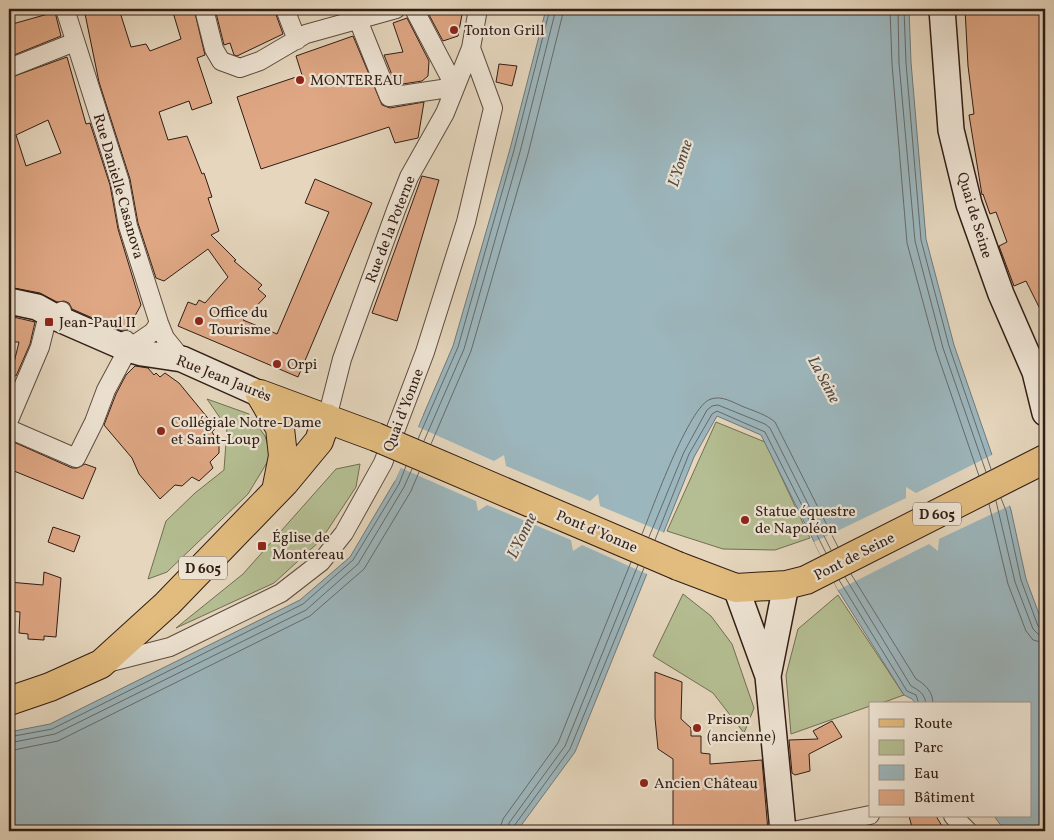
<svg xmlns="http://www.w3.org/2000/svg" width="1054" height="840" font-family="Vollkorn,serif">
  <style>
    .green { fill: #b4be92; stroke: #726e54 }
    .water { fill: #9cb6bd; stroke: #71797a }
    .pier { fill: #e5d6bd }
    .lines { fill: none; stroke-linecap: round; stroke-linejoin: round }
    .shore { stroke: #666a69; stroke-width: 1 }
    .building { fill: #dfa784; stroke: #311d15; fill-rule: evenodd }
    .street-casing { stroke: #5e4b3f; stroke-width: 20 }
    .secondary-casing { stroke: #311d15; stroke-width: 28 }
    .primary-casing { stroke: #311d15; stroke-width: 30 }
    .street { stroke: #eee4d4; stroke-width: 18 }
    .secondary { stroke: #eee4d4; stroke-width: 25 }
    .primary { stroke: #e2bb7e; stroke-width: 28 }
    .primary-bridge-casing { stroke: #311d15; stroke-width: 30; stroke-linecap: butt }
    .primary-bridge { stroke: #e2bb7e; stroke-width: 28 }
    .poi-dot { fill: #8f2418; stroke: #eee4d4; stroke-width: 2 }
    .labels { text-anchor: middle; stroke-width: 4.5; stroke-linejoin: round; paint-order: stroke }
    .shield { fill: #eee4d4; stroke: #6a594e; stroke-width: 1 }
    .shield-label { font-size: 14px; font-weight: bold; fill: #311d15 }
    .poi-label { font-size: 15px; fill: #311d15; stroke: #eee4d4; text-anchor: start }
    .street-label { font-size: 15px; fill: #311d15; stroke: #eee4d4 }
    .water-label { font-size: 16px; font-style: italic; fill: #514b47; stroke: #eee4d4 }
  </style>
  <rect width="100%" height="100%" fill="#e5d6bd"/>
  <filter id="stains"><feTurbulence type="fractalNoise" baseFrequency=".004" numOctaves="4"/><feColorMatrix values="0 0 0 0 .2 0 0 0 0 .09 0 0 0 0 .02 0 0 0 .5 -.17"/></filter>
  <radialGradient id="worn" r=".72"><stop offset=".6" stop-color="#630" stop-opacity="0"/><stop offset="1" stop-color="#630" stop-opacity=".3"/></radialGradient>
  <path class="green" d="M207 399 249 414 265 436 271 456 248 494 167 572 148 579 166 521 195 493 224 470 227 428Z
    M716 422 765 442 810 538 775 550 723 549 667 531Z
    M360 464 356 487 321 540 274 583 176 628 243 574 336 469Z
    M683 594 711 616 732 644 754 708 744 733 713 693 653 656Z
    M838 595 904 695 879 704H870V706L791 734 786 675 798 629Z"/>
  <path class="water" d="M546 9H909L911 62 926 239 954 345 1011 510 1026 579 1045 630V831H1005L994 816H1030V704H916L912 699 904 695 838 590 761 435 717 416 694 457 575 752 517 831H9V732L50 724 300 600 350 557 395 481 453 346 510 149Z"/>
  <path class="pier" d="M421 413 423 414 418 427 494 461 504 455 506 466 590 501 598 494 600 506 665 533 649 575 582 545 573 551 571 540 487 505 478 511 476 501 401 468 395 481 392 480Z
    M994 454 1011 505 939 539 938 551 929 544 838 590 814 542 906 498V487L916 493Z"/>
  <g class="lines">
    <path class="shore" d="M890 9 892 64 907 243 936 350 979 476
      M898 9 899 63 915 241 943 348 986 472
      M904 9 906 63 921 240 949 346 991 469
      M418 439 458 347 514 150 550 9
      M424 441 464 349 520 152 556 9
      M431 444 471 351 528 154 564 9
      M1001 498 1006 511 1021 580 1038 626 1041 629H1045
      M996 501 1015 582 1033 629 1038 634 1045 636
      M989 504 1008 584 1026 631 1033 640 1045 643
      M642 534C652 510 689 405 711 399 722 395 734 403 744 407 754 411 767 415 775 422L838 547
      M649 537 684 452 707 410 712 406 718 405 765 424 770 428 831 550
      M655 540 689 454 712 414 717 411 765 432 826 553
      M851 574 916 679C926 685 933 692 933 704
      M845 577 911 686C919 690 925 694 926 704
      M839 580 907 691 916 695 919 704
      M9 737 52 729 303 604 353 560 399 484 406 466
      M9 743 55 734 306 610 358 564 404 487 412 469
      M9 751 58 741 310 616 364 569 411 491 419 472
      M499 831 503 819 558 743 631 562
      M507 831 509 823 565 746 638 565
      M513 831 514 826 570 749 644 568"/>
  </g>
  <path class="building" d="M84 9H119L131 47 146 44 150 51 181 39 172 9H194L205 55 197 58 212 103 192 110 189 101 159 112 168 140 187 136 202 174 204 173 212 197 208 198 219 231 211 235 236 260 234 261 262 285 258 289 266 296 243 320 277 334 329 212 305 203 315 179 372 203 298 377 178 326 188 302 196 305 199 300 205 303 228 277 208 249 164 281 156 278 138 223 130 179 99 82Z
    M215 9H274L283 34 237 56 234 55 230 43 224 45Z
    M435 9H463L458 36 443 41 427 11Z
    M965 9H1042L1045 24V174L1040 176 1045 190V319L1026 281 1014 286 999 246 1007 242 996 212 990 214 983 194 982 195 969 115 974 114 968 66Z
    M55 12 61 36 9 57V25Z
    M407 18 429 61 428 76 422 81 396 85 384 55 403 52 393 23Z
    M353 36 382 105 390 108 424 102 418 138 395 143 389 127 261 169 237 97 302 75 296 56Z
    M67 57 86 124 90 123 110 185 118 229 141 305 127 330 122 331 72 309 69 303 64 301 57 302 40 293 9 287V78ZM48 120 61 153 26 166 16 135Z
    M499 64 517 66 512 86 496 82Z
    M422 176 439 180 397 321 372 313Z
    M9 316 35 322 30 344 16 376 11 375 19 342H9Z
    M135 366 148 368 154 375 156 373 160 377 165 373 179 383 216 428 212 432 219 443V453L210 462 213 468 199 481 192 477 182 486 175 485 160 499 139 474 132 458 104 425 116 394 126 375Z
    M9 440 72 468H77L85 464 96 468 83 499 9 469Z
    M53 527 80 536 74 552 48 542Z
    M44 572 61 578 56 637 44 636V640L28 639V634L19 633 20 612 9 611V582L43 585Z
    M655 672 682 682 681 719 691 728V736H701V753L710 754V764L762 760 768 831H748V827L710 831H673V759L658 749 655 718Z
    M832 721 842 737 809 754 810 771 795 775 792 773 789 740 818 739 813 731Z
    M909 816H936L945 831H913Z"/>
  <g class="lines">
    <g class="street-casing">
      <path id="street" d="M65 9 120 182 128 226 159 323 165 338 182 359
        M204 9 214 49 221 61 240 68 260 61 306 34 396 9
        M285 9 297 40
        M358 20 389 97 455 87 414 9
        M9 68 75 42
        M128 349 153 332 159 323
        M327 418 342 359 396 210 409 177 445 113 471 48
        M9 420 40 347 46 323 57 318 62 311
        M9 429 76 458 94 422 106 390 128 349 126 340
        M107 663 170 647 281 593 321 562 344 533 383 463 425 352 466 222 493 108 471 48 478 9
        M953 816 968 831
        M793 831 870 815"/>
    </g>
    <g class="secondary-casing">
      <path id="secondary" d="M942 9 951 130 969 204 1001 294 1035 372 1045 413
        M9 301 37 307 57 318 128 349 142 353 182 359 260 394
        M736 588 768 676 783 831
        M768 676 786 585"/>
    </g>
    <g class="primary-casing">
      <path id="primary" d="M260 394 376 437
        M260 394 280 428 283 456 276 491
        M678 566 736 588 786 585 806 580 1045 459
        M9 701 50 687 101 664 167 604 285 482 319 441 327 418"/>
    </g>
    <use href="#street" class="street"/>
    <use href="#secondary" class="secondary"/>
    <use href="#primary" class="primary"/>
    <g class="primary-bridge-casing">
      <path id="primary-bridge" d="M376 437 678 566"/>
    </g>
    <use href="#primary-bridge" class="primary-bridge"/>
  </g>
  <g class="poi-dot">
    <circle cx="454" cy="30" r="5"/>
    <circle cx="300" cy="80" r="5"/>
    <circle cx="199" cy="321" r="5"/>
    <rect x="44" y="317" width="10" height="10" rx="2.5"/>
    <circle cx="277" cy="364" r="5"/>
    <circle cx="161" cy="431" r="5"/>
    <circle cx="745" cy="520" r="5"/>
    <rect x="257" y="541" width="10" height="10" rx="2.5"/>
    <circle cx="697" cy="728" r="5"/>
    <circle cx="644" cy="783" r="5"/>
  </g>
  <g class="labels">
    <g class="shield">
      <rect x="913" y="502.5" width="48" height="23" rx="4"/>
      <rect x="179" y="556.5" width="48" height="23" rx="4"/>
    </g>
    <g class="shield-label">
      <text x="937" y="519">D 605</text>
      <text x="203" y="573">D 605</text>
    </g>
    <g class="poi-label">
      <text x="464" y="35">Tonton Grill</text>
      <text x="310" y="85">MONTEREAU</text>
      <text x="209" y="317">Office du<tspan x="209" dy="17">Tourisme</tspan></text>
      <text x="59" y="327">Jean-Paul II</text>
      <text x="287" y="369">Orpi</text>
      <text x="171" y="427">Collégiale Notre-Dame<tspan x="171" dy="17">et Saint-Loup</tspan></text>
      <text x="755" y="516">Statue équestre<tspan x="755" dy="17">de Napoléon</tspan></text>
      <text x="272" y="542">Église de<tspan x="272" dy="17">Montereau</tspan></text>
      <text x="707" y="724">Prison<tspan x="707" dy="17">(ancienne)</tspan></text>
      <text x="654" y="788">Ancien Château</text>
    </g>
    <g class="street-label">
      <text transform="translate(119 186) rotate(74)" y="5">Rue Danielle Casanova</text>
      <text transform="translate(975 215) rotate(73)" y="5">Quai de Seine</text>
      <text transform="translate(390 229) rotate(-69)" y="5">Rue de la Poterne</text>
      <text transform="translate(224 378) rotate(22)" y="5">Rue Jean Jaurès</text>
      <text transform="translate(403 410) rotate(-69)" y="5">Quai d'Yonne</text>
      <text transform="translate(597 531) rotate(23)" y="5">Pont d'Yonne</text>
      <text transform="translate(854 556) rotate(-27)" y="5">Pont de Seine</text>
    </g>
    <g class="water-label">
      <text transform="translate(679 163) rotate(-72)" y="6">L'Yonne</text>
      <text transform="translate(825 379) rotate(62)" y="6">La Seine</text>
      <text transform="translate(521 535) rotate(-64)" y="6">L'Yonne</text>
    </g>
  </g>
  <rect width="1054" height="840" fill="none" stroke="#e5d6bd" stroke-width="30"/>
  <rect x="10" y="10" width="1034" height="820" fill="none" stroke="#311d15" stroke-width="2.5"/>
  <rect x="15" y="15" width="1024" height="810" fill="none" stroke="#311d15"/>
  <rect x="869" y="702" width="162" height="115" fill="#eee4d4" stroke="#a29488"/>
  <rect x="879" y="719" width="25" height="8" fill="#e2bb7e" stroke="#a29488"/>
  <text x="914" y="728" font-size="15" fill="#311d15">Route</text>
  <rect x="879" y="740" width="25" height="15" fill="#b4be92" stroke="#a29488"/>
  <text x="914" y="752" font-size="15" fill="#311d15">Parc</text>
  <rect x="879" y="765" width="25" height="15" fill="#9cb6bd" stroke="#a29488"/>
  <text x="914" y="778" font-size="15" fill="#311d15">Eau</text>
  <rect x="879" y="790" width="25" height="15" fill="#dfa784" stroke="#a29488"/>
  <text x="914" y="802" font-size="15" fill="#311d15">Bâtiment</text>
  <rect width="100%" height="100%" filter="url(#stains)"/>
  <rect width="100%" height="100%" fill="url(#worn)"/>
</svg>
